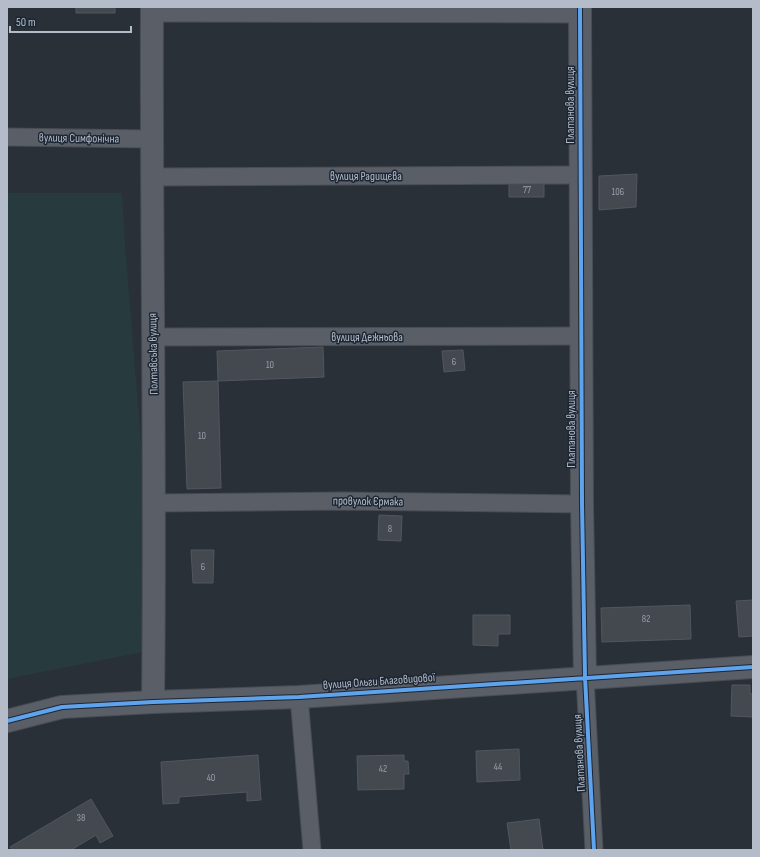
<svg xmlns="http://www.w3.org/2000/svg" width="760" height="857" font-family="'Sofia Sans Condensed',sans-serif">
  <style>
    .green { fill: #273a3e }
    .building { fill: #444950; stroke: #52575f }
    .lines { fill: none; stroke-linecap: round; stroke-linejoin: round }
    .minor-casing { stroke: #484c53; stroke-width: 19 }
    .tertiary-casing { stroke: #484c53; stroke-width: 24 }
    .minor { stroke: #5a5e66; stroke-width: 17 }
    .tertiary { stroke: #5a5e66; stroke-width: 22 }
    .cycleway-casing { stroke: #1d2633; stroke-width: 6 }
    .cycleway { stroke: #60a3ed; stroke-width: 4 }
    .labels { text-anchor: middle; stroke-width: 3; stroke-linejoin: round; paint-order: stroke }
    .number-label { font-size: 10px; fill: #989fab }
    .street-label { font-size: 12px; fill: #b4bcc9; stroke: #1d2633 }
  </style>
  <rect width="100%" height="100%" fill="#2a3038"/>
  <path class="green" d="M7 193H122L125 245 158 649 7 679Z"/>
  <path class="building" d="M76 7H115V13H76Z
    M637 174 636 207 599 210V176Z
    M509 180 544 181V197H509Z
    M323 347 324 377 218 381 217 351Z
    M463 350 465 370 444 372 442 351Z
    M218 381 221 488 187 489 183 382Z
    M379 515 402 516 401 541 378 540Z
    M191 550H214L213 583H193Z
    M753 600V636L739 637 736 601Z
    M690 605 691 639 602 642 601 608Z
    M473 615H510V634H498V646L473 645Z
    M732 685H750V694H753V717L731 716Z
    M519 749 520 780 477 782 476 751Z
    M258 755 261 800 247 801V792L179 797V803L163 804 161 762Z
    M404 755V761H408L409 774H404V789L358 790 357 756Z
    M91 799 113 836 100 843 96 835 71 850H12L10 847Z
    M539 819 543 850H511L507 823Z"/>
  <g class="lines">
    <g class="minor-casing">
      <path id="minor" d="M152 13 580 14
        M7 137 151 139
        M151 177 580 175
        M152 337 581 336
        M155 503 341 501 582 504
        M585 677 594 850
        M299 697 312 850"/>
    </g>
    <g class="tertiary-casing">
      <path id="tertiary" d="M152 7C151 239 156 470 153 702
        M580 7 582 504 585 677
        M7 721 62 707 153 702 299 697 753 667"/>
    </g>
    <use href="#minor" class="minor"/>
    <use href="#tertiary" class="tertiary"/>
    <g class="cycleway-casing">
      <path id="cycleway" d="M580 7 582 504 585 677 594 850
        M7 721 62 707 153 702 299 697 753 667"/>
    </g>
    <use href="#cycleway" class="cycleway"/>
  </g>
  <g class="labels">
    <g class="number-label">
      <text x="527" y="193">77</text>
      <text x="618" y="195">106</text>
      <text x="454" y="365">6</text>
      <text x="270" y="368">10</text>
      <text x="202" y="439">10</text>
      <text x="390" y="532">8</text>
      <text x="203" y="570">6</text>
      <text x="646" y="622">82</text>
      <text x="498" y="770">44</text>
      <text x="383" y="772">42</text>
      <text x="211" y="781">40</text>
      <text x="81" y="821">38</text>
    </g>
    <g class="street-label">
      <text transform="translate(570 105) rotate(-90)" y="4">Платанова вулиця</text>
      <text transform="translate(79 138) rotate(1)" y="4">вулиця Симфонічна</text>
      <text x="366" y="180">вулиця Радищєва</text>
      <text x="367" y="341">вулиця Дежньова</text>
      <text transform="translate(153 354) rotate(-91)" y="4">Полтавська вулиця</text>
      <text transform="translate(571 429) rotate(-90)" y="4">Платанова вулиця</text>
      <text transform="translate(368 501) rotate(1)" y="4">провулок Єрмака</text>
      <text transform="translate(379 681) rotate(-4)" y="4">вулиця Ольги Благовидової</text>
      <text transform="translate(579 753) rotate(-93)" y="4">Платанова вулиця</text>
    </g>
  </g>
  <rect width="760" height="857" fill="none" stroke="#b4bcc9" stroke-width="16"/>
  <path d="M10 26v6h121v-6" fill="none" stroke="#b4bcc9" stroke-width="2"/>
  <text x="16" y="26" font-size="12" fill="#b4bcc9" stroke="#1d2633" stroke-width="3" paint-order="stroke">50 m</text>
</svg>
